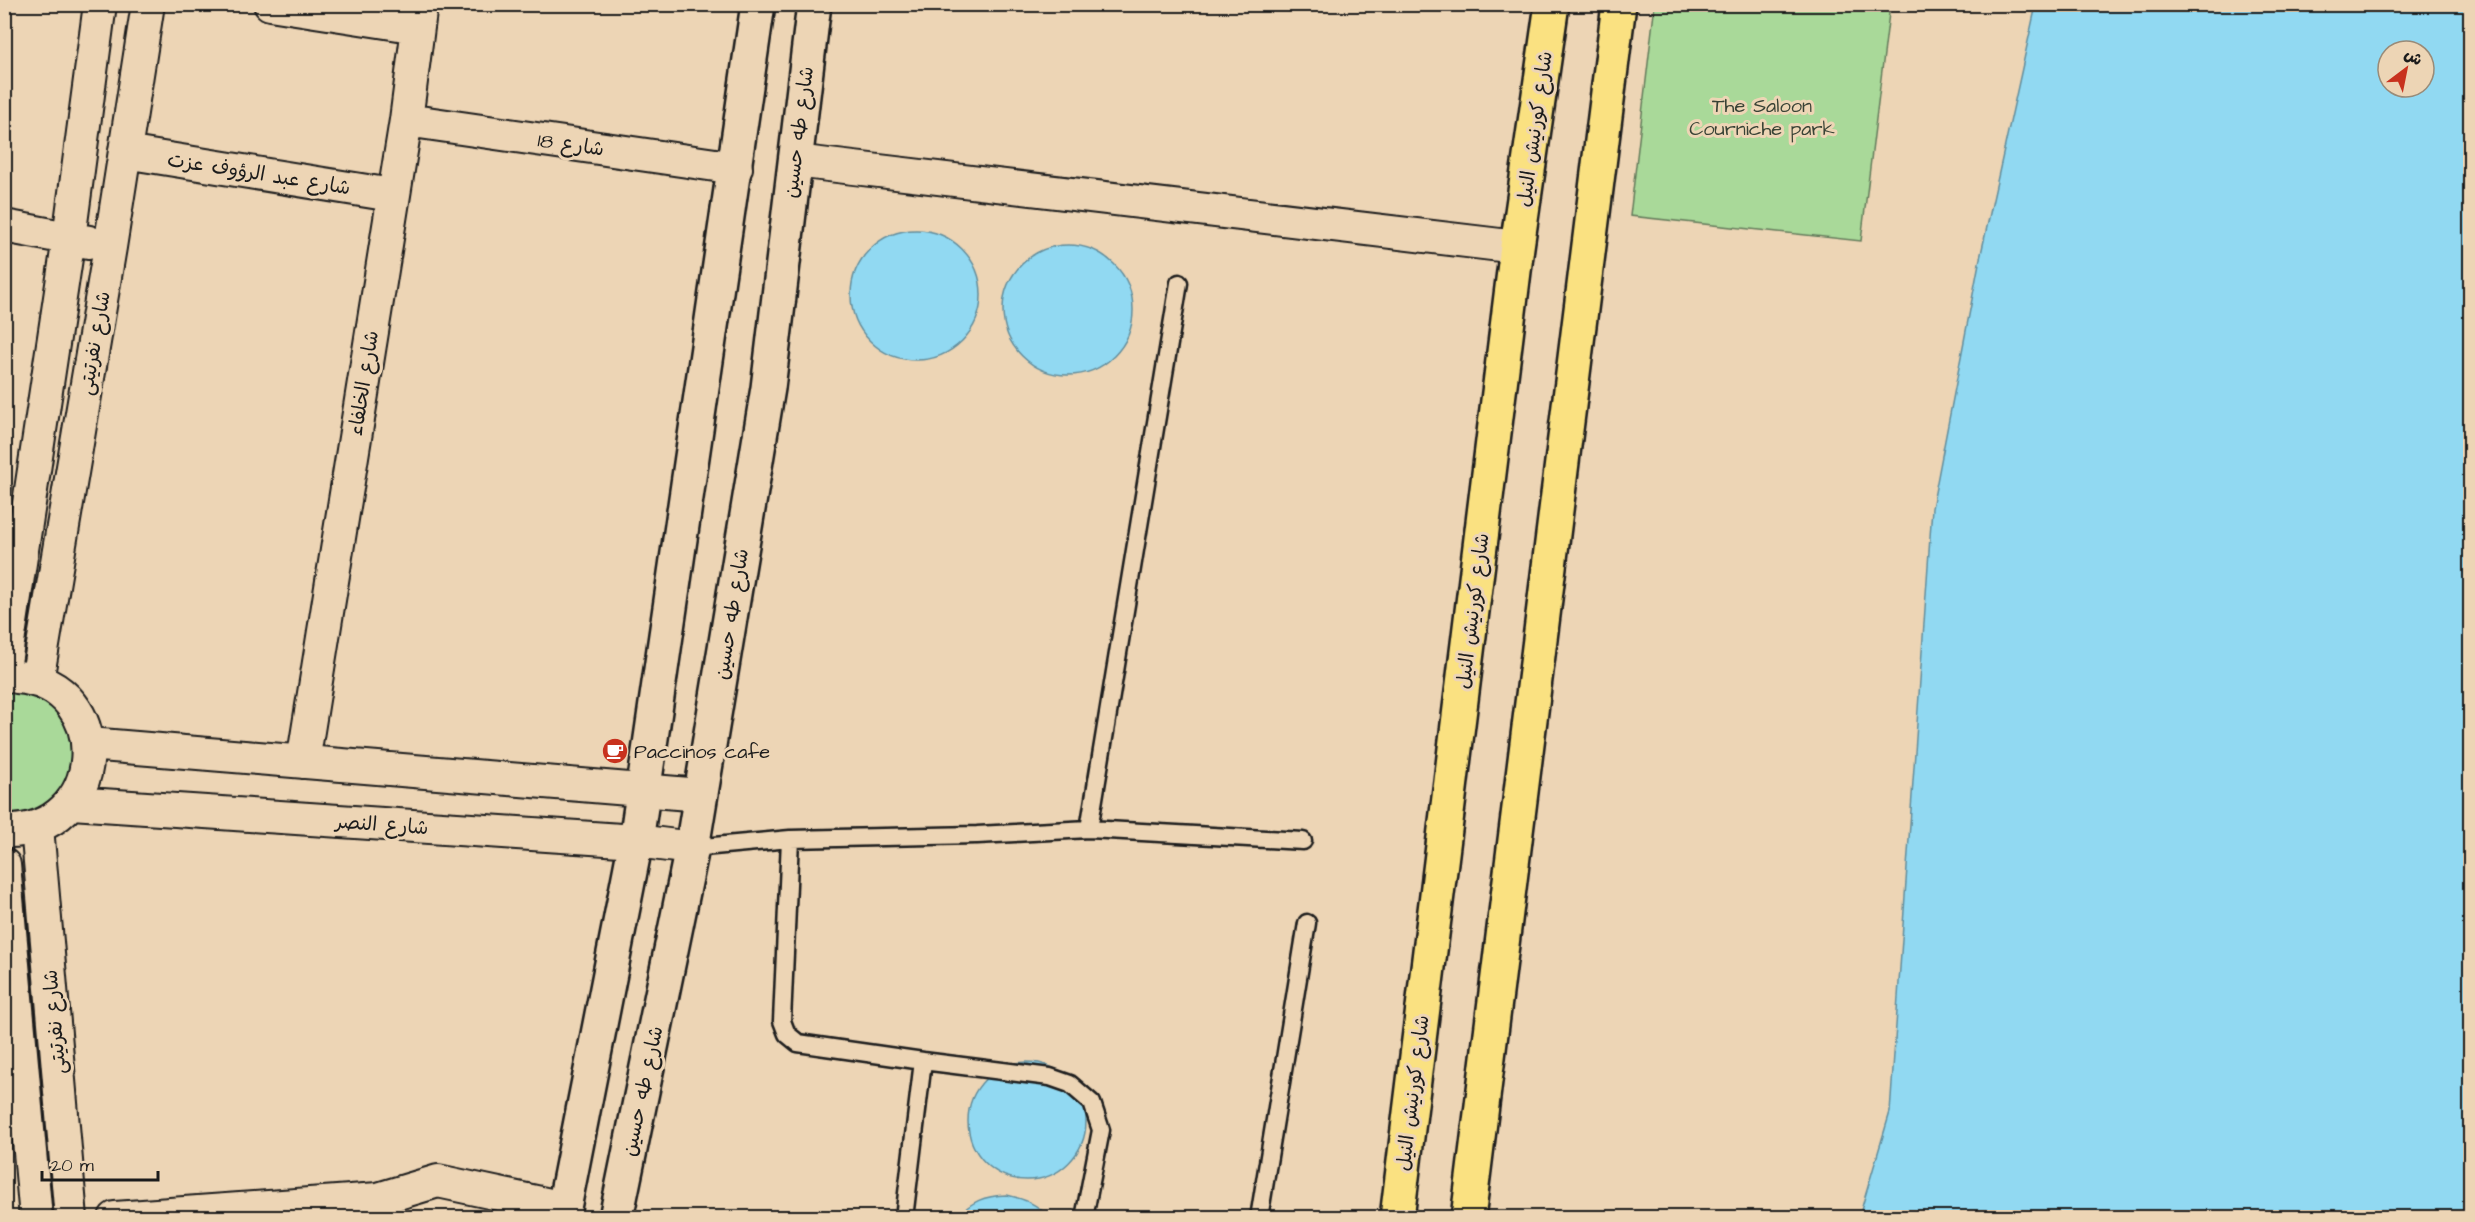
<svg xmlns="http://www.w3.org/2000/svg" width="2475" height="1222" font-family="'Architects Daughter','Playpen Sans Arabic',sans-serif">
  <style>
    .green { fill: #a9d999; stroke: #627a5a; stroke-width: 1.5 }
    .water { fill: #91d9f2; stroke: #628d9c; stroke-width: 1.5; fill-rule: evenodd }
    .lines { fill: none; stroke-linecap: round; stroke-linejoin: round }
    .service-casing { stroke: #1c1c1c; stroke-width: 21 }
    .minor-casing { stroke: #1c1c1c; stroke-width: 36 }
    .secondary-casing { stroke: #1c1c1c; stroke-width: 38 }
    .primary-casing { stroke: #1c1c1c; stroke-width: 38 }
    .service { stroke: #edd5b5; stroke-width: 16 }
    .minor { stroke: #edd5b5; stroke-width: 32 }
    .secondary { stroke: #edd5b5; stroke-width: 33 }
    .primary { stroke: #fae181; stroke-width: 33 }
    .labels { text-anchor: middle; stroke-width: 6; stroke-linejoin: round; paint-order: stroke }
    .park-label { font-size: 20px; fill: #384235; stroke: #edd5b5 }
    .street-label { font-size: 20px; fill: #1c1c1c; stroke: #edd5b5 }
    .poi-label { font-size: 20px; fill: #1c1c1c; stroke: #edd5b5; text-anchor: start }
  </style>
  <rect width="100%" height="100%" fill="#edd5b5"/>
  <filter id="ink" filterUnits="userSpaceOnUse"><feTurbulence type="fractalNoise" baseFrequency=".0167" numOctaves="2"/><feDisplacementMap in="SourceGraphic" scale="12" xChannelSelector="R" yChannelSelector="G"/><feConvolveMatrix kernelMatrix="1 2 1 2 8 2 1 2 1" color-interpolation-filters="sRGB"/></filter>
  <g filter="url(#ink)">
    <path class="green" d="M1655 4 1890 5 1861 241 1630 216Z
      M4 685 40 692 68 716 74 746 65 789 39 814 5 820Z"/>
    <path class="water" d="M2036 5H2470V1217H1859L1890 1112 1932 508 1979 263ZM2388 51H2424V87H2388Z
      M851 295a65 65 0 1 1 130 0a65 65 0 1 1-130 0Z
      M1003 310a65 65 0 1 1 130 0a65 65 0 1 1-130 0Z
      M968 1121a59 59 0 1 1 118 0a59 59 0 1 1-118 0Z
      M1007 1195C1024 1199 1038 1204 1048 1217H956C973 1201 983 1196 1007 1195Z"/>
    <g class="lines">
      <g class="service-casing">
        <path id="service" d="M1089 829 1179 283
          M790 839 782 1021 787 1034 798 1043 923 1061 904 1218
          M692 848 790 839 977 835 1089 829 1303 841
          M923 1061 1050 1077 1070 1084 1092 1103 1101 1130 1084 1218
          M1259 1218 1307 923"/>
      </g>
      <g class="minor-casing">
        <path id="minor" d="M270 4 418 27
          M406 120 736 168
          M125 152 392 195
          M795 161 1517 247
          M4 226 89 242
          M4 669 69 238 100 4
          M37 681 110 247 148 4
          M89 744 701 795
          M303 762 406 120 421 4
          M72 803 636 841 692 848
          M37 827 71 1218
          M4 831C109 834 117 685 17 677
          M4 865 36 1218
          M115 1218 378 1199 438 1181 564 1208"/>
      </g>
      <g class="secondary-casing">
        <path id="secondary" d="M562 1218 636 841 758 4
          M616 1218 692 848 768 388 814 4"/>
      </g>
      <g class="primary-casing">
        <path id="primary" d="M1397 1218 1517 247 1552 4
          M1468 1218 1619 4"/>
      </g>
      <use href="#service" class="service"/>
      <use href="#minor" class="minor"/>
      <use href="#secondary" class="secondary"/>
      <use href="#primary" class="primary"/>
    </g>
  </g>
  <defs>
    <g id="cafe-disc" transform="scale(1.35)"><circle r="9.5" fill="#c8321e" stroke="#edd5b5"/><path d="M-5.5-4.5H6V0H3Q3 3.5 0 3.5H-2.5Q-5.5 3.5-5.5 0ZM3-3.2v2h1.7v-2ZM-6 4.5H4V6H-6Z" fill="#fff"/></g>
  </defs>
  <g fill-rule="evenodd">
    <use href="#cafe-disc" x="615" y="751"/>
  </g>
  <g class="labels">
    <g class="park-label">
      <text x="1762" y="112">The Saloon<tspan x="1762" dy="23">Courniche park</tspan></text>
    </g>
    <g class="street-label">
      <text transform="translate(1534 129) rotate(-82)" y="7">شارع كورنيش النيل</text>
      <text transform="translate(798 132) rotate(-83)" y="7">شارع طه حسين</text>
      <text transform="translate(571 144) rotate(8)" y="7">شارع 18</text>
      <text transform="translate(259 173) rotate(9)" y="7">شارع عبد الرؤوف عزت</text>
      <text transform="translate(94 343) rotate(-80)" y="7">شارع نفرتيتى</text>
      <text transform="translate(363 383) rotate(-81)" y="7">شارع الخلفاء</text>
      <text transform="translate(1472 611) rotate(-83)" y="7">شارع كورنيش النيل</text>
      <text transform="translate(731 614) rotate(-81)" y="7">شارع طه حسين</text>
      <text transform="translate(382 824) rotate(4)" y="7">شارع النصر</text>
      <text transform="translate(54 1022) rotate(-95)" y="7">شارع نفرتيتى</text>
      <text transform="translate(642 1091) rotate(-78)" y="7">شارع طه حسين</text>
      <text transform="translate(1412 1093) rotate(-83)" y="7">شارع كورنيش النيل</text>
    </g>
    <g class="poi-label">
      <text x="634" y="758">Paccinos cafe</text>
    </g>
  </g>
  <rect width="2475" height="1222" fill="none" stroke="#edd5b5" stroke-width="24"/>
  <rect x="12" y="12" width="2451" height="1198" fill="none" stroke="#1c1c1c" stroke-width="2" filter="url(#ink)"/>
  <g transform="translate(2406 69) rotate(32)"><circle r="28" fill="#edd5b5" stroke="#998b78" stroke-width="1.5"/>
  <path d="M0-4.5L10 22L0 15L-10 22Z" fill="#c8321e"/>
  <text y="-9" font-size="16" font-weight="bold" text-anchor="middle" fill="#1c1c1c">ش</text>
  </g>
  <path d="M42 1171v9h116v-9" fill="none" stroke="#1c1c1c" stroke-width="3"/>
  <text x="51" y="1171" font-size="18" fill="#1c1c1c" stroke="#edd5b5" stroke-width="4.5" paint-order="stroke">20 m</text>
</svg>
